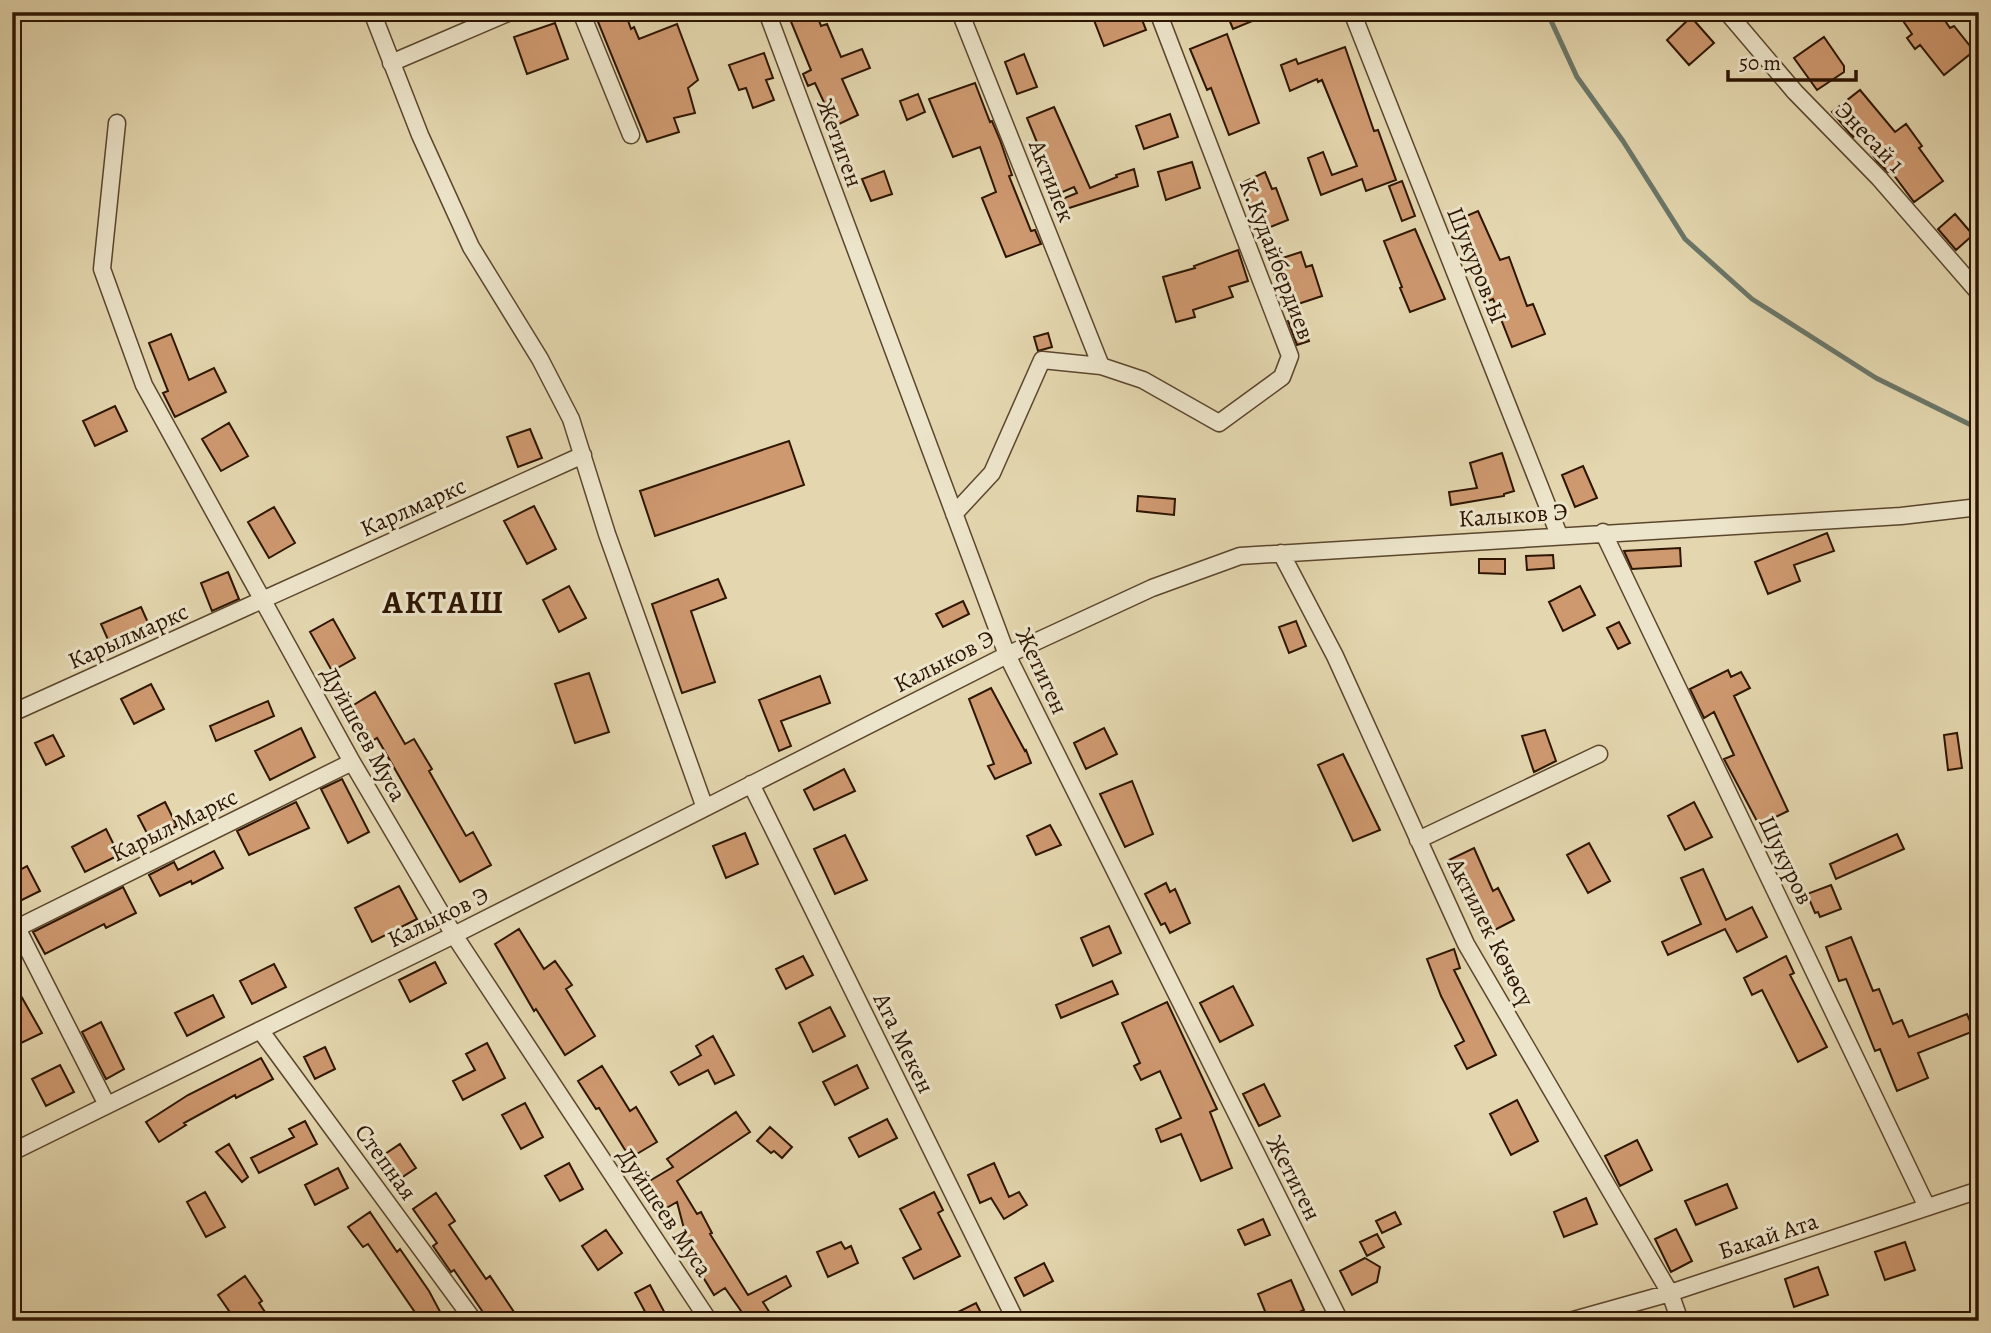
<svg xmlns="http://www.w3.org/2000/svg" width="1991" height="1333" font-family="Alegreya,serif">
  <style>
    .lines { fill: none; stroke-linecap: round; stroke-linejoin: round }
    .stream { stroke: #6b7769; stroke-width: 5 }
    .building { fill: #cf9970; stroke: #2d1502; stroke-width: 2 }
    .minor-casing { stroke: #5b462d; stroke-width: 19 }
    .minor { stroke: #ede5cb; stroke-width: 16 }
    .labels { text-anchor: middle; stroke-width: 6; stroke-linejoin: round; paint-order: stroke }
    .street-label { font-size: 24px; fill: #2d1502; stroke: #ede5cb }
    .district-label { font-size: 32px; font-weight: bold; letter-spacing: 2px; fill: #2d1502; stroke: #ede5cb }
  </style>
  <rect width="100%" height="100%" fill="#e4d7af"/>
  <filter id="stains"><feTurbulence type="fractalNoise" baseFrequency=".00286" numOctaves="4"/><feColorMatrix values="0 0 0 0 .2 0 0 0 0 .09 0 0 0 0 .02 0 0 0 .5 -.17"/></filter>
  <radialGradient id="worn" r=".72"><stop offset=".6" stop-color="#630" stop-opacity="0"/><stop offset="1" stop-color="#630" stop-opacity=".3"/></radialGradient>
  <g class="lines">
    <path class="stream" d="M1547 12 1577 77 1623 141 1685 239 1752 299 1876 378 1979 429"/>
  </g>
  <path class="building" d="M594 12H625L631 29 634 27 639 39 677 24 698 80 688 88 695 113 674 118 679 132 647 142Z
    M787 12H816L821 26 827 24 841 57 862 49 870 68 842 79 858 115 835 126 815 83 808 86 803 74 811 70Z
    M1099 12H1139L1146 30 1104 46 1092 15Z
    M1226 12H1272V13L1233 29Z
    M1897 12H1939L1950 28 1954 26 1974 51 1944 75 1920 45 1915 49 1907 38 1912 34Z
    M1691 17 1714 43 1689 65 1667 40Z
    M555 23 568 59 527 74 514 37Z
    M1227 34 1259 123 1229 135 1211 88 1207 90 1190 49Z
    M1824 37 1844 66V72L1817 90 1794 58Z
    M1345 47 1374 131 1378 130 1396 180 1366 191 1362 179 1321 195 1308 158 1323 152 1332 175 1357 166 1322 80 1318 82 1317 79 1290 91 1281 65 1296 59 1298 64Z
    M764 53 773 78 766 80 774 100 753 108 746 88 739 90 729 65Z
    M1024 54 1037 87 1017 94 1005 62Z
    M975 83 990 122 992 121 1000 140 1012 175 1009 176 1031 231 1035 230 1041 244 1006 257 982 198 996 192 980 147 953 157 929 99Z
    M1860 90 1895 132 1906 124 1922 146 1919 148 1943 181 1914 202 1890 170 1888 172 1877 161 1858 133 1853 137 1832 112Z
    M918 94 925 112 907 120 900 101Z
    M1054 107 1090 188 1117 177 1116 175 1134 169 1138 186 1066 209 1062 199 1077 193 1074 187 1058 194 1027 118Z
    M1170 114 1178 137 1144 149 1136 126Z
    M1192 162 1200 188 1166 200 1158 172Z
    M884 171 892 194 871 201 862 179Z
    M1265 172 1272 189 1276 188 1288 220 1260 231 1242 183Z
    M1402 181 1415 216 1402 221 1389 186Z
    M1478 211 1500 260 1509 257 1527 306 1533 304 1545 334 1512 347 1493 299 1486 302 1474 270 1478 268 1457 220Z
    M1955 214 1973 235 1956 250 1938 229Z
    M1415 229 1445 299 1410 312 1400 288 1402 287 1384 241Z
    M1238 250 1248 281 1229 287 1233 297 1193 310 1195 317 1176 322 1163 277 1195 268 1194 266Z
    M1301 252 1306 267 1312 265 1322 296 1286 308 1270 262Z
    M1301 316 1309 341 1297 345 1288 321Z
    M1048 333 1052 347 1038 351 1034 337Z
    M171 334 189 380 214 368 226 392 175 417 163 393 168 391 149 343Z
    M115 406 127 431 95 446 83 421Z
    M229 423 248 456 221 471 202 439Z
    M530 429 542 458 518 467 507 437Z
    M789 441 804 485 655 536 640 491Z
    M1502 453 1514 491 1504 494V496L1451 505 1449 492 1477 488 1470 463Z
    M1583 466 1597 498 1575 507 1562 475Z
    M1138 496 1175 499 1174 515 1137 511Z
    M534 506 556 549 527 564 504 521Z
    M274 507 295 543 269 558 248 522Z
    M1827 533 1834 551 1794 565 1800 581 1768 594 1755 562Z
    M1680 548 1681 566 1632 569 1624 551Z
    M1553 555 1554 568 1527 570 1526 556Z
    M1479 559H1505V574L1479 573Z
    M228 572 239 599 212 611 201 583Z
    M718 579 726 598 691 611 715 682 682 693 652 604Z
    M569 586 586 618 559 632 543 600Z
    M1580 586 1595 615 1563 631 1549 602Z
    M963 601 969 614 943 627 936 614Z
    M141 607 153 634 113 651 101 624Z
    M333 619 355 658 332 671 310 632Z
    M1296 621 1306 646 1289 653 1279 627Z
    M1619 622 1630 643 1618 649 1607 628Z
    M1728 670 1731 677 1741 672 1750 688 1734 696 1788 811 1759 825 1724 759 1734 755 1714 712 1704 718 1690 689Z
    M589 673 609 732 575 743 555 684Z
    M820 676 830 703 781 721 791 746 779 751 759 700Z
    M151 684 164 709 134 724 121 699Z
    M991 688 1025 751 1026 750 1031 763 995 779 988 766 994 764 969 699Z
    M375 692 405 744 414 739 432 769 429 771 466 836 473 832 491 865 460 882 377 738 372 741 352 706Z
    M268 701 274 716 216 741 210 726Z
    M301 728 315 757 270 780 255 751Z
    M1104 728 1117 754 1086 769 1074 743Z
    M1545 730 1556 761 1534 772 1522 736Z
    M1957 733 1962 768 1948 770 1944 735Z
    M53 735 64 756 46 765 35 743Z
    M1343 754 1380 830 1353 841 1318 765Z
    M844 769 855 791 814 810 804 790Z
    M342 779 369 832 348 843 321 789Z
    M1132 781 1153 834 1125 847 1100 794Z
    M165 802 177 826 150 839 138 816Z
    M296 802 309 828 249 855 237 831Z
    M1694 802 1712 837 1685 850 1668 816Z
    M1050 825 1061 845 1036 855 1027 836Z
    M106 829 119 855 85 872 72 847Z
    M745 833 758 864 726 878 713 846Z
    M1897 834 1904 849 1836 879 1830 864Z
    M845 835 867 880 835 894 814 849Z
    M1589 843 1610 881 1588 893 1567 855Z
    M1474 848 1493 891 1498 888 1514 920 1485 935 1449 860Z
    M214 851 223 868 192 884 191 881 160 896 149 875 174 862 178 870Z
    M27 866 40 891 12 905V874Z
    M1703 869 1726 920 1752 907 1767 937 1737 952 1725 929 1668 955 1662 942 1701 924 1681 878Z
    M1166 883 1170 892 1175 889 1190 923 1170 933 1165 923 1161 925 1145 894Z
    M1831 885 1841 909 1820 917 1818 912 1815 913 1807 894Z
    M399 886 417 919 372 942 355 908Z
    M123 887 136 913 106 928 104 924 45 954 33 932Z
    M1109 926 1121 953 1093 966 1081 938Z
    M519 929 544 969 555 961 572 985 566 989 595 1036 565 1055 536 1009 534 1011 495 944Z
    M1851 937 1873 991 1879 989 1893 1024 1902 1020 1909 1037 1967 1014 1974 1031 1918 1053 1928 1078 1897 1091 1880 1049 1875 1051 1846 979 1839 981 1826 947Z
    M1454 949 1460 968 1454 970 1496 1055 1467 1069 1455 1046 1464 1041 1441 996 1427 959Z
    M803 956 813 975 786 989 776 969Z
    M1786 956 1794 973 1790 975 1827 1047 1798 1062 1762 990 1752 995 1744 978Z
    M435 962 446 983 410 1002 399 980Z
    M274 964 286 987 252 1004 240 981Z
    M12 980 42 1033 19 1044 12 1030Z
    M1112 981 1118 994 1061 1018 1056 1005Z
    M1233 986 1253 1025 1220 1042 1200 1003Z
    M213 995 224 1017 187 1036 175 1013Z
    M1167 1002 1217 1109 1210 1112 1232 1168 1201 1181 1181 1134 1161 1142 1156 1129 1181 1118 1160 1071 1141 1080 1134 1066 1140 1063 1122 1023Z
    M830 1007 845 1036 813 1052 799 1023Z
    M101 1022 124 1069 106 1079 82 1032Z
    M713 1036 734 1075 715 1084 708 1070 679 1085 671 1072 701 1055 696 1046Z
    M487 1043 505 1078 463 1100 453 1081 475 1070 466 1054Z
    M325 1047 335 1069 315 1079 304 1057Z
    M261 1058 273 1079 236 1098 235 1095 184 1123 186 1125 159 1142 146 1122 188 1095Z
    M60 1065 74 1092 46 1106 32 1079Z
    M857 1065 868 1088 835 1105 823 1082Z
    M602 1066 630 1111 636 1107 657 1142 630 1158 599 1108 596 1109 578 1081Z
    M1264 1084 1280 1116 1259 1126 1243 1094Z
    M1517 1100 1538 1141 1511 1155 1490 1114Z
    M525 1103 543 1137 521 1149 502 1115Z
    M736 1112 750 1132 677 1181 697 1214 701 1212 712 1233 710 1234 748 1295 786 1276 791 1286 763 1302 775 1321H748L725 1288 714 1295 692 1259 677 1202 663 1210 646 1183 673 1167 667 1159Z
    M887 1119 897 1138 859 1157 849 1138Z
    M305 1121 317 1144 259 1173 251 1158 294 1137 289 1129Z
    M770 1127 792 1147 782 1158 774 1151 771 1153 757 1141Z
    M1637 1140 1652 1170 1620 1186 1605 1156Z
    M229 1144 248 1177 242 1182 216 1152Z
    M400 1144 416 1168 395 1182 379 1158Z
    M569 1163 583 1189 560 1201 545 1176Z
    M994 1163 1009 1197 1019 1192 1027 1205 1004 1219 991 1198 980 1203 968 1175Z
    M338 1168 348 1188 315 1205 305 1185Z
    M1727 1184 1737 1208 1696 1225 1685 1201Z
    M205 1192 225 1227 206 1237 187 1202Z
    M934 1192 943 1210 938 1213 960 1256 914 1279 903 1258 921 1249 900 1209Z
    M436 1193 455 1221 449 1225 486 1279 490 1276 520 1321H489L454 1270 451 1272 433 1246 437 1243 413 1209Z
    M1586 1198 1597 1224 1564 1237 1554 1212Z
    M370 1212 397 1252 400 1249 429 1291 445 1321H421L368 1244 363 1247 348 1227Z
    M1395 1212 1401 1224 1382 1233 1376 1221Z
    M1263 1219 1270 1235 1245 1245 1238 1230Z
    M1676 1229 1692 1261 1671 1272 1655 1239Z
    M606 1230 622 1253 598 1270 582 1246Z
    M1377 1234 1384 1247 1367 1256 1360 1242Z
    M841 1242 845 1249 851 1246 858 1263 828 1277 817 1252Z
    M1905 1242 1915 1270 1885 1280 1875 1252Z
    M1365 1258 1380 1267 1377 1282 1352 1295 1340 1271Z
    M1044 1263 1053 1281 1024 1296 1015 1278Z
    M1818 1267 1828 1295 1794 1307 1785 1279Z
    M245 1276 262 1301 259 1303 271 1321H236L218 1295Z
    M1291 1280 1304 1310 1279 1321H1269L1258 1294Z
    M650 1285 669 1321H650L635 1293Z
    M976 1303 985 1321H940Z"/>
  <g class="lines">
    <g class="minor-casing">
      <path id="minor" d="M372 12 420 135 471 247 540 359 571 419 607 534 705 808
        M581 12 631 135
        M767 12 1007 655 1340 1321
        M960 12 1101 366
        M1352 12 1559 535
        M1727 12 1795 92 1879 178 1979 293
        M1973 12 1979 19
        M391 63 510 12
        M117 123 102 269 144 385 352 762 454 935 709 1321
        M954 514 992 473 1042 360 1101 366 1143 380 1219 423 1282 377 1290 356 1158 12
        M1603 532 1927 1207
        M1281 553 1335 656 1466 944 1670 1293 1680 1321
        M12 713 583 455
        M751 784 1016 1321
        M1418 840 1599 754
        M13 920 107 1105
        M17 928 352 762
        M260 1030 474 1321
        M12 1152 454 935 1007 655 1152 588 1240 556 1901 516 1979 507
        M1570 1321 1670 1293 1979 1190"/>
    </g>
    <use href="#minor" class="minor"/>
  </g>
  <g class="labels">
    <g class="street-label">
      <text transform="translate(1870 137) rotate(46)" y="8">Энесай 1</text>
      <text transform="translate(840 143) rotate(70)" y="8">Жетиген</text>
      <text transform="translate(1052 181) rotate(68)" y="8">Актилек</text>
      <text transform="translate(1277 259) rotate(69)" y="8">К.Кудайбердиев</text>
      <text transform="translate(1477 265) rotate(68)" y="8">Шукуров.Ы</text>
      <text transform="translate(413 507) rotate(-24)" y="8">Карлмаркс</text>
      <text transform="translate(1513 515) rotate(-4)" y="8">Калыков Э</text>
      <text transform="translate(128 636) rotate(-24)" y="8">Карылмаркс</text>
      <text transform="translate(944 661) rotate(-27)" y="8">Калыков Э</text>
      <text transform="translate(1042 671) rotate(65)" y="8">Жетиген</text>
      <text transform="translate(364 734) rotate(61)" y="8">Дуйшеев Муса</text>
      <text transform="translate(174 825) rotate(-26)" y="8">Карыл Маркс</text>
      <text transform="translate(1786 860) rotate(64)" y="8">Шукуров</text>
      <text transform="translate(438 917) rotate(-26)" y="8">Калыков Э</text>
      <text transform="translate(1491 932) rotate(63)" y="8">Актилек Көчөсү</text>
      <text transform="translate(904 1043) rotate(64)" y="8">Ата Мекен</text>
      <text transform="translate(386 1162) rotate(54)" y="8">Степная</text>
      <text transform="translate(1294 1178) rotate(63)" y="8">Жетиген</text>
      <text transform="translate(665 1212) rotate(56)" y="8">Дуйшеев Муса</text>
      <text transform="translate(1768 1236) rotate(-18)" y="8">Бакай Ата</text>
    </g>
    <g class="district-label">
      <text x="444" y="613">АКТАШ</text>
    </g>
  </g>
  <rect width="1991" height="1333" fill="none" stroke="#e4d7af" stroke-width="42"/>
  <rect x="14" y="14" width="1963" height="1305" fill="none" stroke="#2d1502" stroke-width="3.5"/>
  <rect x="21" y="21" width="1949" height="1291" fill="none" stroke="#2d1502" stroke-width="2"/>
  <path d="M1728 70v10h128v-10" fill="none" stroke="#2d1502" stroke-width="3.5"/>
  <text x="1739" y="70" font-size="21" fill="#2d1502" stroke="#ede5cb" stroke-width="5" paint-order="stroke">50 m</text>
  <rect width="100%" height="100%" filter="url(#stains)"/>
  <rect width="100%" height="100%" fill="url(#worn)"/>
</svg>
